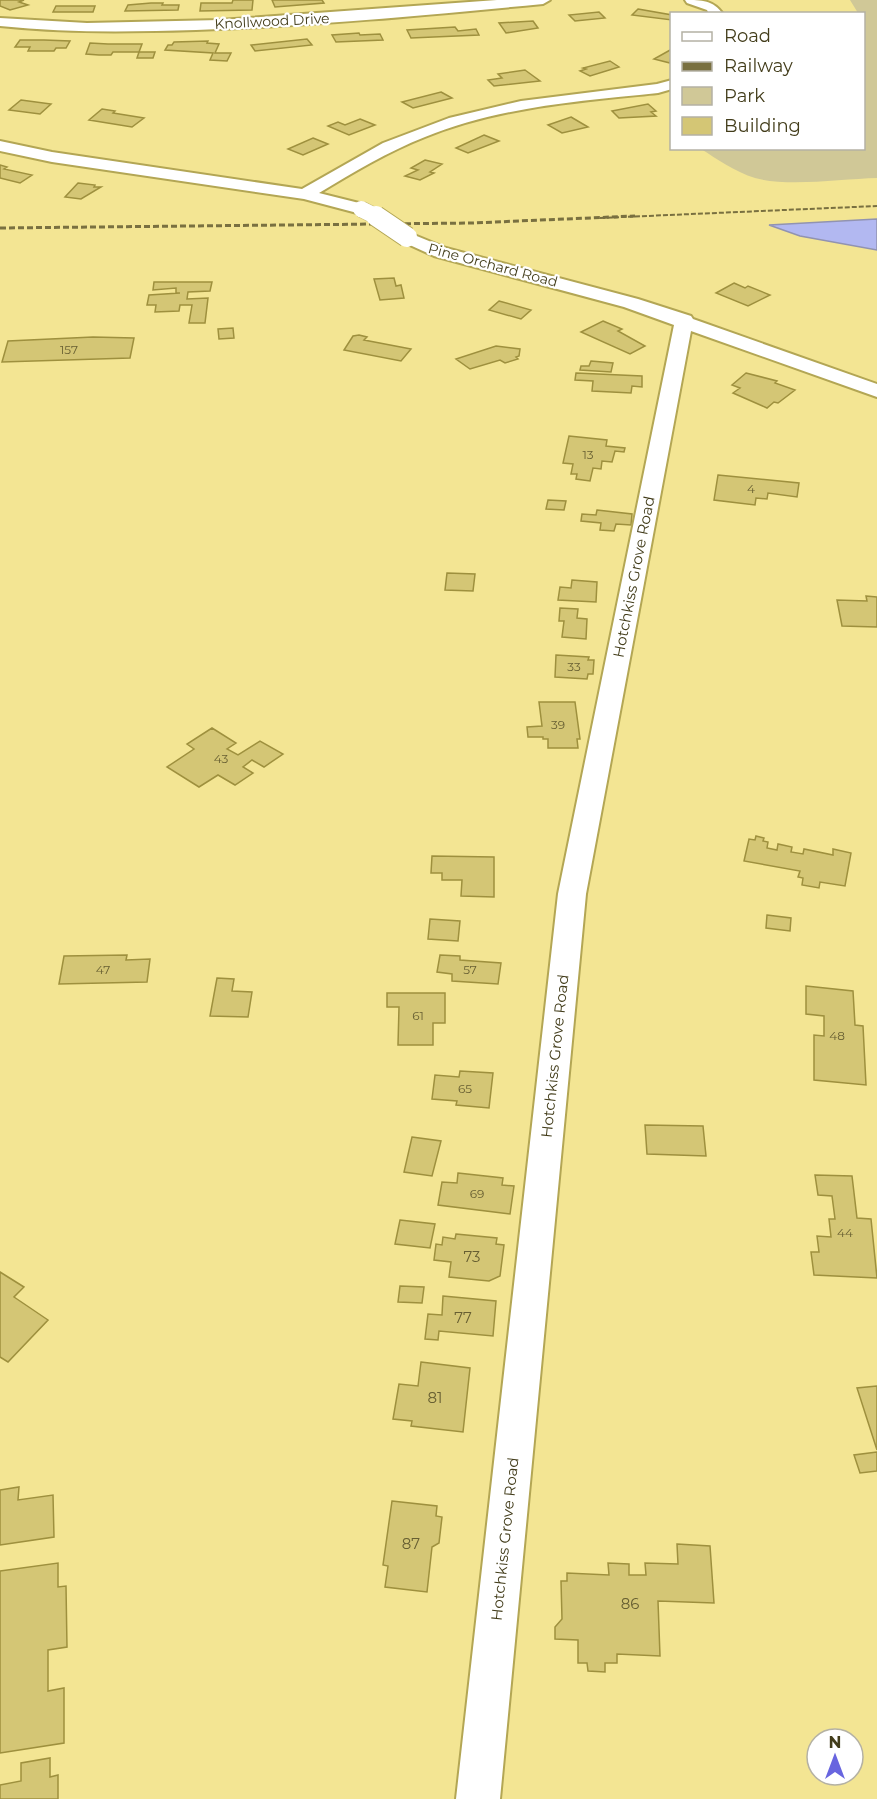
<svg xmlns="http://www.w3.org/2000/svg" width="877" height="1799" font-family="Montserrat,sans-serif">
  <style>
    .green { fill: #d0c897 }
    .water { fill: #b2b8f1; stroke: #9193b1; stroke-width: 1.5 }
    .building { fill: #d4c675; stroke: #9e903e; stroke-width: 1.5 }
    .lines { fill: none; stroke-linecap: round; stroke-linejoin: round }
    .minor-casing { stroke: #b3a654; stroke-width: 4 }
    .minor { fill: #fff; fill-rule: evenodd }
    .rail-far1 { stroke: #797040; stroke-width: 2; stroke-dasharray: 5 2; stroke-linecap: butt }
    .rail { stroke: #797040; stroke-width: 3; stroke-dasharray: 6 3; stroke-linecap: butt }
    .minor-bridge-far1-casing { stroke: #b3a654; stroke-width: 17; stroke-linecap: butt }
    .minor-bridge-casing { stroke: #b3a654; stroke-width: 22; stroke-linecap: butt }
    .minor-bridge-far1 { stroke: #fff; stroke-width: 16 }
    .minor-bridge { stroke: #fff; stroke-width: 20 }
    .labels { text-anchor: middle; stroke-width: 4.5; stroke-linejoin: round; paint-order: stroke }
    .number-label { font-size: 12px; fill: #675f32 }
    .far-street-label { font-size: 14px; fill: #433d1b; stroke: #fff }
    .street-label { font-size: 15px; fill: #433d1b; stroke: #fff }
    .near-number-label { font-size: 15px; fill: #675f32 }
  </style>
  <rect width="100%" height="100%" fill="#f3e593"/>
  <path class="green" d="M850 0H877V178C842 179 787 187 755 178 735 172 717 159 701 149L864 148V14L858 13Z"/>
  <path class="water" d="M877 219V250L800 236 769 225Z"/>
  <path class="building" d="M0 0H24L19 2 28 5 10 10 0 6Z
    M233 0H253L252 10 200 11 201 3H232Z
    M272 0H322L324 3 275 7Z
    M151 3H163L162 5H179L178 10 125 11 128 5Z
    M56 6H95L93 12H53Z
    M638 9 672 15V20L632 15Z
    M599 12 605 18 575 21 569 15Z
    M533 21 538 28 506 33 499 23Z
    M455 27 458 31 476 29 479 35 411 38 407 30Z
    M359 33 360 35 380 34 383 40 336 42 332 35Z
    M307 39 312 45 255 51 251 45Z
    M20 40H44L70 41 66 48H56L54 51H28L30 47H15Z
    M208 41 207 43 219 44 215 53H231L227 61 210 60 213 53 165 50 168 45H172L174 42Z
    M90 43 108 44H142L139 52H113L111 55H99L86 54Z
    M672 49 670 63 654 59Z
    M139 52H155L153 58H137Z
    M610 61 619 67 590 76 580 71 586 69 583 68Z
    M525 70 540 81 494 86 488 80 502 78 498 74Z
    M441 92 452 98 413 108 402 102Z
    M21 100 51 104 40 114 9 110Z
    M648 104 656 111 651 112 656 116 619 118 612 111Z
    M102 109 115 111 113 113 144 118 132 127 89 120Z
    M571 117 588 127 562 133 548 125Z
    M360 119 375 125 349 135 328 126 338 122 345 125Z
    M484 135 499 141 468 153 456 148Z
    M313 138 328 144 303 155 288 149Z
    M425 160 442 164 430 172 434 173 420 180 405 176 418 170 411 168Z
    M0 165 7 167 4 169 32 175 20 183 0 178Z
    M78 183 95 185 94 187H101L81 199 65 197Z
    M394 278 396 286 401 285 404 298 380 300 374 279Z
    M154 282H212L210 291 188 292 187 299 208 298 205 323H189L192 305H180L179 311 155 312 156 305H147L149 295 180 293H176V288L153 290Z
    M734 283 745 288 748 286 770 295 748 306 716 293Z
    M499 301 531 310 521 319 489 310Z
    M603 321 622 329 618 331 645 346 630 354 581 332Z
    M233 328 234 338 219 339 218 329Z
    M359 335 367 337 364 340 411 349 401 361 344 350 353 336Z
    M93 337 134 338 130 358 2 362 8 341Z
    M496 346 520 349 519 356 516 357 518 359 505 363 500 360 470 369 456 359Z
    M591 361 613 363 611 372 580 370 581 366H589Z
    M576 373 642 376V387L632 386 631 393 592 391 593 381 575 380Z
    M746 373 777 381 775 383 795 390 778 403 774 402 767 408 733 393 740 388 732 385Z
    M569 436 607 440 606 446 625 448 624 452 615 451 612 462 602 461 601 469 593 468 590 481 576 479 577 474H571L573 464 563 463Z
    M718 475 799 483 797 497 768 493 767 499 756 498 755 505 714 500Z
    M548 500 566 501 564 510 546 509Z
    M597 510 632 514 631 525 616 524 614 531 600 530 601 523 581 521 582 514 596 515Z
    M447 573 475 574 473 591 445 590Z
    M572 580 597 582 596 602 558 600 560 587 571 588Z
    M866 596 877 597V627L842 626 837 600 867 601Z
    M560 608 578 609 577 618 587 619 586 639 562 637 564 621H559Z
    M556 655 589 657 588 660H594L593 674H588L587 679 555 677Z
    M539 702H575L580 739H577L578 748H548V739H543V737H528L527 727 542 726Z
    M212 728 236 743 227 749 238 755 260 741 283 754 264 767 252 760 243 767 253 773 235 785 218 775 199 787 167 767 194 749 187 744Z
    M756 836 764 838 763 841 768 842 767 848 777 850 778 844 792 847 791 852 803 854 804 849 833 855V849L851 853 845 886 820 882 819 888 802 885 803 878 798 877 800 871 744 861 749 839 755 840Z
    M432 856 494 857V897L461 896 462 880H442V873H431Z
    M767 915 791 918 790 931 766 928Z
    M430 919 460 921 458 941 428 939Z
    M127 955 126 960 150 959 147 982 59 984 64 956Z
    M440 955 460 956V960L501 963 498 984 452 981V974L437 972Z
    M217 978 234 979 232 991 252 992 248 1017 210 1016Z
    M806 986 853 991 855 1025 863 1026 866 1085 814 1080V1035L824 1036V1016L806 1014Z
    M387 993H445V1023H433V1045H398L399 1007H387Z
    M460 1071 493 1073 489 1108 456 1105 457 1101 432 1099 435 1075 459 1077Z
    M645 1125 703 1126 706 1156 647 1154Z
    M412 1137 441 1141 432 1176 404 1172Z
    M458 1173 503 1178 502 1185 514 1186 510 1214 438 1205 442 1182 457 1183Z
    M815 1175 852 1176 857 1218 871 1219 877 1278 814 1275 811 1252H819L817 1236 831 1237 829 1219H835L832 1196 818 1195Z
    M400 1220 435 1224 430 1248 395 1244Z
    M456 1234 497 1238 496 1244 504 1245 500 1276 489 1281 449 1277 451 1262 434 1260 436 1244 442 1245 443 1237 455 1239Z
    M0 1272 24 1287 14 1297 48 1320 8 1362 0 1357Z
    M400 1286 424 1287 422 1303 398 1302Z
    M443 1296 496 1301 493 1336 439 1331 438 1340 425 1339 428 1314 442 1315Z
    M421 1362 470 1368 463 1432 411 1426 412 1421 393 1419 399 1384 418 1386Z
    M877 1386V1450L857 1388Z
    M877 1452V1471L860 1473 854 1455Z
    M19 1487 18 1500 53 1495 54 1537 0 1545V1490Z
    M392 1501 437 1506 436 1516 442 1517 439 1543 432 1547 427 1592 385 1587 388 1566 383 1565Z
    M677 1544 710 1546 714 1603 658 1601 660 1656 617 1654V1663H605V1672L588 1671 587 1663H578V1640L555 1639V1627L562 1619 561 1581H567V1573L609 1575 608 1563 629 1564V1575H646L645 1563 678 1564Z
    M58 1563V1587L66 1586 67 1647 48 1650V1691L64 1688V1743L0 1753V1571Z
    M50 1758V1777L58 1775V1799H0V1785L21 1781V1763Z"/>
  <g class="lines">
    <g class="minor-casing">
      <path id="minor" d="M497 0H550L543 4C428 15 312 26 196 30 131 32 65 33 0 26V18L87 23 220 20Z
        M685 0C702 0 713 0 723 14H709L707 10 687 3Z
        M672 80V89L658 93C580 101 498 107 425 137 387 152 354 172 319 193L367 205 370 209 367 213 361 214 304 199 52 162 0 151V141L52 152 302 189 383 143 449 118 521 101 657 84Z
        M407 232 446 248 638 299 691 316 693 319 877 384V397L691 331 586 894 500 1799H456L558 894 674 325 624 307 434 256 401 241 398 237 401 233Z"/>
    </g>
    <use href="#minor" class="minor"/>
    <path class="rail-far1" d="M600 218 877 206"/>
    <path class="rail" d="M0 228 472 223 635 216"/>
    <g class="minor-bridge-far1-casing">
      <path id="minor-bridge-far1" d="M361 209 379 218"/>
    </g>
    <g class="minor-bridge-casing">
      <path id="minor-bridge" d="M376 216 407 237"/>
    </g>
    <use href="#minor-bridge-far1" class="minor-bridge-far1"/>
    <use href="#minor-bridge" class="minor-bridge"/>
  </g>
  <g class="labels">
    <g class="number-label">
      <text x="69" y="354">157</text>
      <text x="588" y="459">13</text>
      <text x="751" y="493">4</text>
      <text x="574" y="671">33</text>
      <text x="558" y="729">39</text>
      <text x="221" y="763">43</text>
      <text x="103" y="974">47</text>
      <text x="470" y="974">57</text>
      <text x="418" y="1020">61</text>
      <text x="837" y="1040">48</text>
      <text x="465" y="1093">65</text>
      <text x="477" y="1198">69</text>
      <text x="845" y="1237">44</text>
    </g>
    <g class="far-street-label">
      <text transform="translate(272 21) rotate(-3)" y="5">Knollwood Drive</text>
      <text transform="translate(493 265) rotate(15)" y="5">Pine Orchard Road</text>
    </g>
    <g class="street-label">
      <text transform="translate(634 577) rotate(-79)" y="5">Hotchkiss Grove Road</text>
      <text transform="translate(555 1056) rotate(-84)" y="5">Hotchkiss Grove Road</text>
      <text transform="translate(505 1539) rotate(-84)" y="5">Hotchkiss Grove Road</text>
    </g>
    <g class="near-number-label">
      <text x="472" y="1262">73</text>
      <text x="463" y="1323">77</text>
      <text x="435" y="1403">81</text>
      <text x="411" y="1549">87</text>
      <text x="630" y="1609">86</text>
    </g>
  </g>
  <rect x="670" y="12" width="195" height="138" fill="#ffffff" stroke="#b4b1a4" stroke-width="1.5"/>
  <rect x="682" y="32" width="30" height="9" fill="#ffffff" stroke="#b4b1a4" stroke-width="1.5"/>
  <text x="724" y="42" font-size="18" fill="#433d1b">Road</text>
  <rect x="682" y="62" width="30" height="9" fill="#797040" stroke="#b4b1a4" stroke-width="1.5"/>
  <text x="724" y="72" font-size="18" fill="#433d1b">Railway</text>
  <rect x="682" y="87" width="30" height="18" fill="#d0c897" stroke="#b4b1a4" stroke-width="1.5"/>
  <text x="724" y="102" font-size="18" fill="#433d1b">Park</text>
  <rect x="682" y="117" width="30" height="18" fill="#d4c675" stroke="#b4b1a4" stroke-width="1.5"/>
  <text x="724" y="132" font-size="18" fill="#433d1b">Building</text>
  <g transform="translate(835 1757)"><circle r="28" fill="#ffffff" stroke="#b4b1a4" stroke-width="1.5"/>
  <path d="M0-4.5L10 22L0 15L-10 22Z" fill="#6865df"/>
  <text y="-9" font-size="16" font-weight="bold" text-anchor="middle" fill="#433d1b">N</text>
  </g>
</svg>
